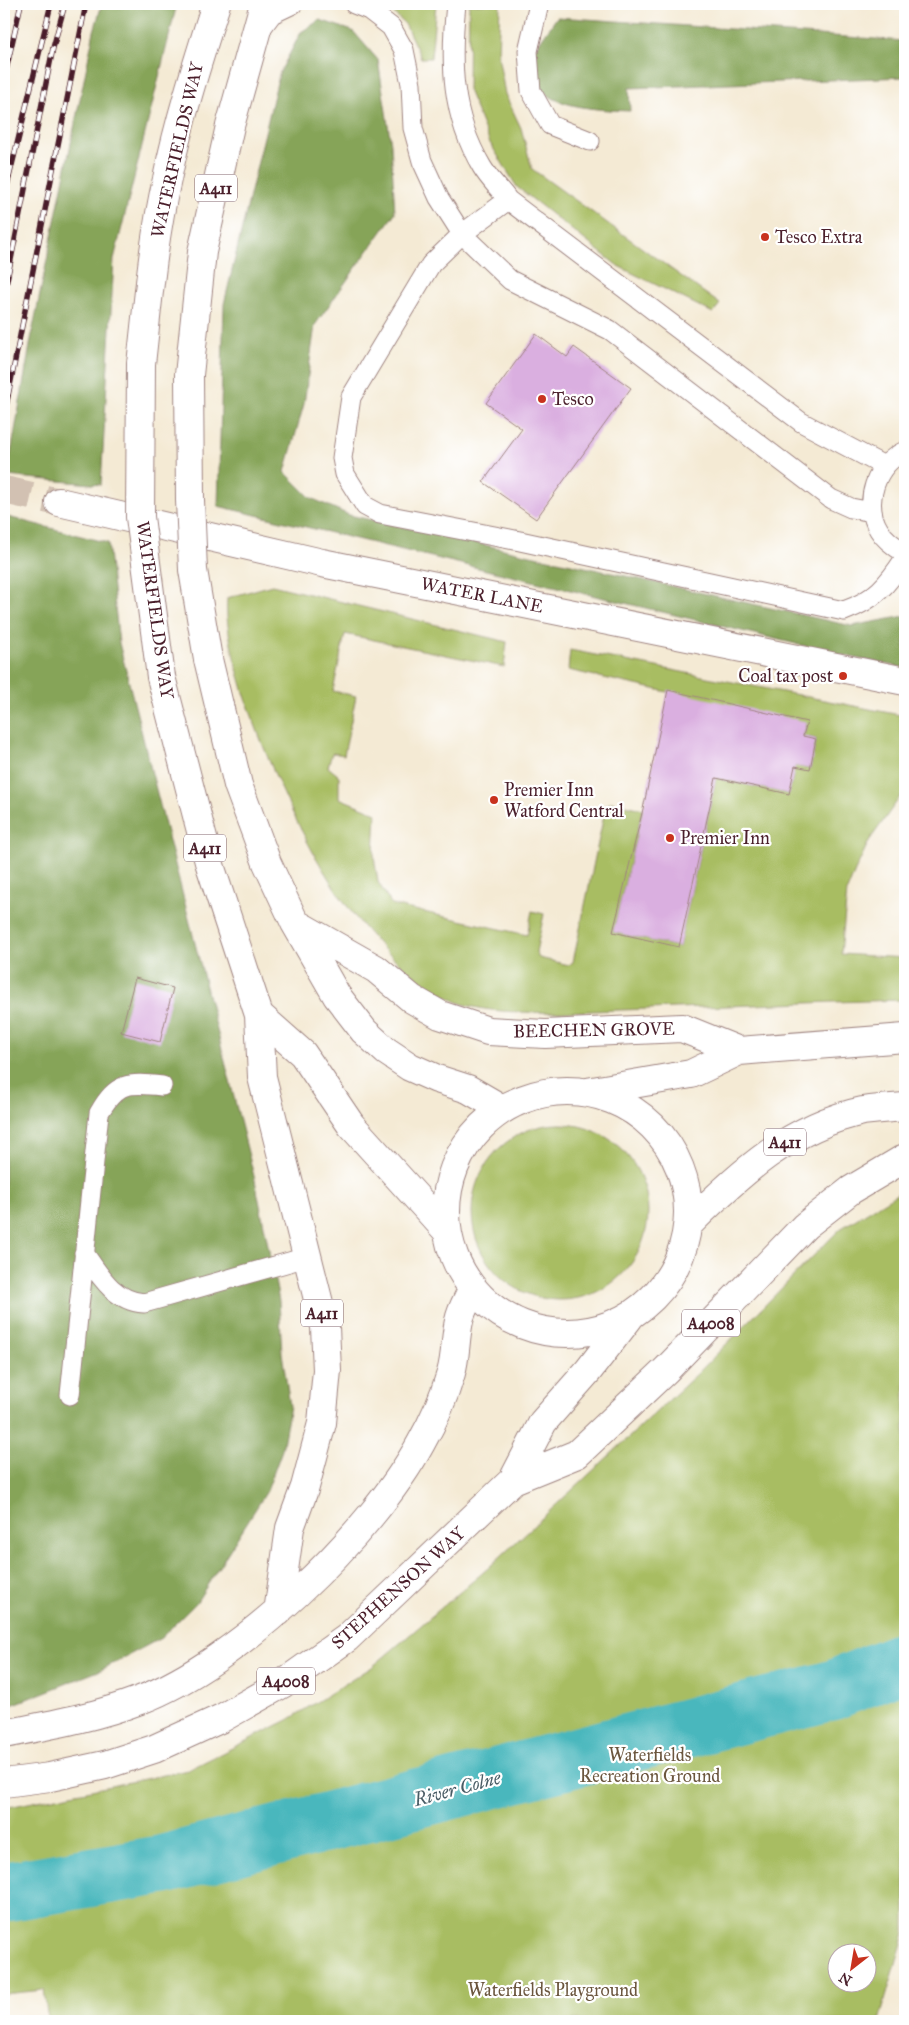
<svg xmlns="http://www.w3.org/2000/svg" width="909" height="2025" font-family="'IM FELL Great Primer',serif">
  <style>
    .green { fill: #a8bd62; stroke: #796e46; fill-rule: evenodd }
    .forest { fill: #86a458; stroke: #686242 }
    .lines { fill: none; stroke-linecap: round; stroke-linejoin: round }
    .river { stroke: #48b7bd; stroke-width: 60 }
    .building { fill: #daafe0 }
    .tertiary-tunnel { stroke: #d2c1b2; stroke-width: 28; stroke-dasharray: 28 14; stroke-linecap: butt }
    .service-casing { stroke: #9f8480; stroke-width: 21 }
    .tertiary-casing { stroke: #9f8480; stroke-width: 30 }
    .primary-casing { stroke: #9f8480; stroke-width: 30 }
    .service { stroke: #fff; stroke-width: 19 }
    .tertiary { stroke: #fff; stroke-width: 28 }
    .primary { stroke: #fff; stroke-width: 28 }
    .rail-casing { stroke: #4a1f2b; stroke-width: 5.5 }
    .rail { stroke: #fff; stroke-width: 4; stroke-dasharray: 11; stroke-linecap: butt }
    .primary-bridge-casing { stroke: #9f8480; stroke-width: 30; stroke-linecap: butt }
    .primary-bridge { stroke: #fff; stroke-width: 28 }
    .poi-dot { fill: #c8321e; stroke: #fff; stroke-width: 2 }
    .labels { text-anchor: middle; stroke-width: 4.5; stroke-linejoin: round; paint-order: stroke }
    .shield { fill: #fff; stroke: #80626b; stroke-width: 1 }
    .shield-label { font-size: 16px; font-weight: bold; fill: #4a1f2b }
    .street-label { font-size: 18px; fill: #4a1f2b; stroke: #fff }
    .poi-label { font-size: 18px; fill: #4a1f2b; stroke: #fff; text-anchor: start }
    .park-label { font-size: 18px; fill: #6b563e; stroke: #fff }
    .water-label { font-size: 19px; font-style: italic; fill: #495c65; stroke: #fff }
  </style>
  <rect width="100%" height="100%" fill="#fff"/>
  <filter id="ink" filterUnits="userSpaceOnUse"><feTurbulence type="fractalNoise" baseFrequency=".02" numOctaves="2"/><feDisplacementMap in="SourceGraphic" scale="10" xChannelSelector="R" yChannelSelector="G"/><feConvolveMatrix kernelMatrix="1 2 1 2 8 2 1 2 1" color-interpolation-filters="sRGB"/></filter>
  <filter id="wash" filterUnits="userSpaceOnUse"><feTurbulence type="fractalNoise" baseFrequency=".0096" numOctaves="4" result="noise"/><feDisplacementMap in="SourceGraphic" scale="20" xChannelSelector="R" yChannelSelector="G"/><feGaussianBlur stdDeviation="1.12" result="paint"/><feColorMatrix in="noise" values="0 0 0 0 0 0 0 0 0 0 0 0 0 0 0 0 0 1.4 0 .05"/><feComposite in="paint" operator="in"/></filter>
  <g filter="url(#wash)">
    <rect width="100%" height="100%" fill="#f4ead4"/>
    <path class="green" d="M384 4H436L431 58H421L405 24Z
      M469 4H500L498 55 505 94 521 128 532 169 720 304 713 313 618 266 517 187 490 143 468 90Z
      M272 585 507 642 504 667 345 634 333 691 356 696 344 755 332 753 328 767 339 776V798L376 813 374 857 378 882 392 905 527 935 532 911 544 914 536 952 539 958 569 965 573 962 606 805 611 802 643 809 613 932 679 947 716 778 789 794 795 766 810 769 816 739 803 736 807 723 568 670 570 650 905 716V790L869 841 855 871 847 891 841 954 905 958V1000C810 1002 715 1007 620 1010 575 1011 508 1017 466 1005 455 1002 446 996 437 990 366 949 322 875 288 803 265 755 222 649 227 598Z
      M472 1212a88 88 0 1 1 176 0a88 88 0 1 1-176 0Z
      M905 1189V1933L879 2021H48L44 1990 4 1994V1808L188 1770 288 1720 372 1667 487 1569 696 1375 840 1229ZM866 1952V1982H836V1952Z"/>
    <path class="forest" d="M102 4H177L114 259 101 485 7 476 33 328 94 31Z
      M557 17 905 41V77L629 88 630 111C607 110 550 109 539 85 535 75 536 60 534 50Z
      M320 20 353 31 378 60 391 144 395 213 315 325 304 404 285 472 311 498 349 515 852 626 905 616V668L855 658 218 506 224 304 279 74 301 32Z
      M4 516 108 543 119 643 255 1180 279 1301 282 1353 290 1406 282 1450 267 1491 196 1603 161 1638 101 1670 4 1708Z"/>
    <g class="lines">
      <path class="river" d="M4 1892 162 1865 833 1690 905 1661"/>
    </g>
    <g id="blocks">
      <path class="building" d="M536 334 567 357 574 347 631 388 536 519 483 482 522 429 486 403Z
        M668 690 807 722 803 736 816 739 810 769 795 766 789 794 716 778 679 947 613 932 643 809Z
        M135 978 173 988 160 1042 121 1032Z"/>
    </g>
  </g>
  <g filter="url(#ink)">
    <use href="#blocks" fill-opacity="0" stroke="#9f8480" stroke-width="1"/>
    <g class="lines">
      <path class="tertiary-tunnel" d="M4 490 59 502"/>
      <g class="service-casing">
        <path id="service" d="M354 4 369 10 391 27 404 50 411 84 413 128 422 161 439 198 462 234 510 280 610 330 831 499 851 508 872 512
          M456 4C450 62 451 115 482 167 489 179 500 189 508 200L801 422 884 466
          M539 4 528 51 531 91 550 125 590 141
          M260 30 272 14 293 4
          M508 200 462 234 431 264 351 397 342 458 345 474 365 506 380 514 520 541 844 611C875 600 888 584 905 558
          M905 451C876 464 862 502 879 530 885 540 895 547 905 553
          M84 1253C100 1276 114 1301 144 1303L307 1257
          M70 1395 99 1113C117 1082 128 1082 162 1086"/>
      </g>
      <g class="tertiary-casing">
        <path id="tertiary" d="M59 502 322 563 905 681"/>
      </g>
      <g class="primary-casing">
        <path id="primary" d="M141 364C148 302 153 240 167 179 179 120 198 61 216 4
          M189 375 202 252 230 126 264 4
          M208 659 238 785 267 863 295 923 337 996 364 1031 386 1051 410 1067 437 1079 468 1089 499 1107
          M161 677 209 862 259 1015 303 1054 351 1125 447 1231
          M295 923 376 969 412 999 440 1015 488 1031 545 1034 682 1028 739 1051
          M259 1015 262 1077 325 1327 327 1370 322 1423 305 1487 290 1528 278 1612
          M446 1212a121 121 0 1 1 242 0a121 121 0 1 1-242 0Z
          M587 1092 691 1074 739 1051 905 1038
          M689 1224C739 1174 791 1126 863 1111 877 1109 891 1108 905 1107
          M513 1480 577 1454 666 1370 805 1226 851 1190 905 1158
          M4 1734C50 1725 96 1717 140 1700 238 1663 371 1535 421 1443 433 1422 444 1397 451 1373 456 1356 455 1338 459 1321 461 1310 468 1299 472 1290
          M4 1783 50 1777 105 1765 154 1749 222 1718 282 1684 347 1638 513 1480 543 1422 588 1371 629 1318"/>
      </g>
      <use href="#service" class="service"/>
      <use href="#tertiary" class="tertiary"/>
      <use href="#primary" class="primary"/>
      <g class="rail-casing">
        <path id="rail" d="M4 79 21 4
          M4 198 51 4
          M4 295 53 48 65 4
          M4 416 86 4"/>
      </g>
      <use href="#rail" class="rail"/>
      <g class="primary-bridge-casing">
        <path id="primary-bridge" d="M141 364 140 517 161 677
          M189 375 190 500 193 570 208 659"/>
      </g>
      <use href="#primary-bridge" class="primary-bridge"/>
    </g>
  </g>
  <g class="poi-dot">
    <circle cx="765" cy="237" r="5"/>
    <circle cx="542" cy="399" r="5"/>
    <circle cx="843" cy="676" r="5"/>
    <circle cx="494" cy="800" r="5"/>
    <circle cx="670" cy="838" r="5"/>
  </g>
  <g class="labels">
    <g class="shield">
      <rect x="195" y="174.5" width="42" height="27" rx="4"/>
      <rect x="184" y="834.5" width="42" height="27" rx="4"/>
      <rect x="764" y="1128.5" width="42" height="27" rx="4"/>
      <rect x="301" y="1299.5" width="42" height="27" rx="4"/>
      <rect x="682" y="1309.5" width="58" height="27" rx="4"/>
      <rect x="257" y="1667.5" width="58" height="27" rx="4"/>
    </g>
    <g class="shield-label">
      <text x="216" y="194">A411</text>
      <text x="205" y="854">A411</text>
      <text x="785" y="1148">A411</text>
      <text x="322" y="1319">A411</text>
      <text x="711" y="1329">A4008</text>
      <text x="286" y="1687">A4008</text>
    </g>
    <g class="street-label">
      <text transform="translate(177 150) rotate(-77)" y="6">WATERFIELDS WAY</text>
      <text transform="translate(482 595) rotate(11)" y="6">WATER LANE</text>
      <text transform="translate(155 610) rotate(82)" y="6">WATERFIELDS WAY</text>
      <text transform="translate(594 1030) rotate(-1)" y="6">BEECHEN GROVE</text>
      <text transform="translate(398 1588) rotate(-42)" y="6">STEPHENSON WAY</text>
    </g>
    <g class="poi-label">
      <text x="775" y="243">Tesco Extra</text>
      <text x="552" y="405">Tesco</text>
      <text x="833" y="682" text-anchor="end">Coal tax post</text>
      <text x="504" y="796">Premier Inn<tspan x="504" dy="21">Watford Central</tspan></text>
      <text x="680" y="844">Premier Inn</text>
    </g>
    <g class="park-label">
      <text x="650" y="1761">Waterfields<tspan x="650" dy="21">Recreation Ground</tspan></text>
      <text x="553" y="1996">Waterfields Playground</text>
    </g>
    <g class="water-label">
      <text transform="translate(457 1788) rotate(-15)" y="7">River Colne</text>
    </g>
  </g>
  <rect width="909" height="2025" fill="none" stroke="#fff" stroke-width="20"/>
  <g transform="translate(852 1968) rotate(211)"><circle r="24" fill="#ffffff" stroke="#b7a5aa"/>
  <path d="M0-4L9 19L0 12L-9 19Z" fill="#c8321e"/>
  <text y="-8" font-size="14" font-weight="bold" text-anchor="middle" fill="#4a1f2b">N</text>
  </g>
</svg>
